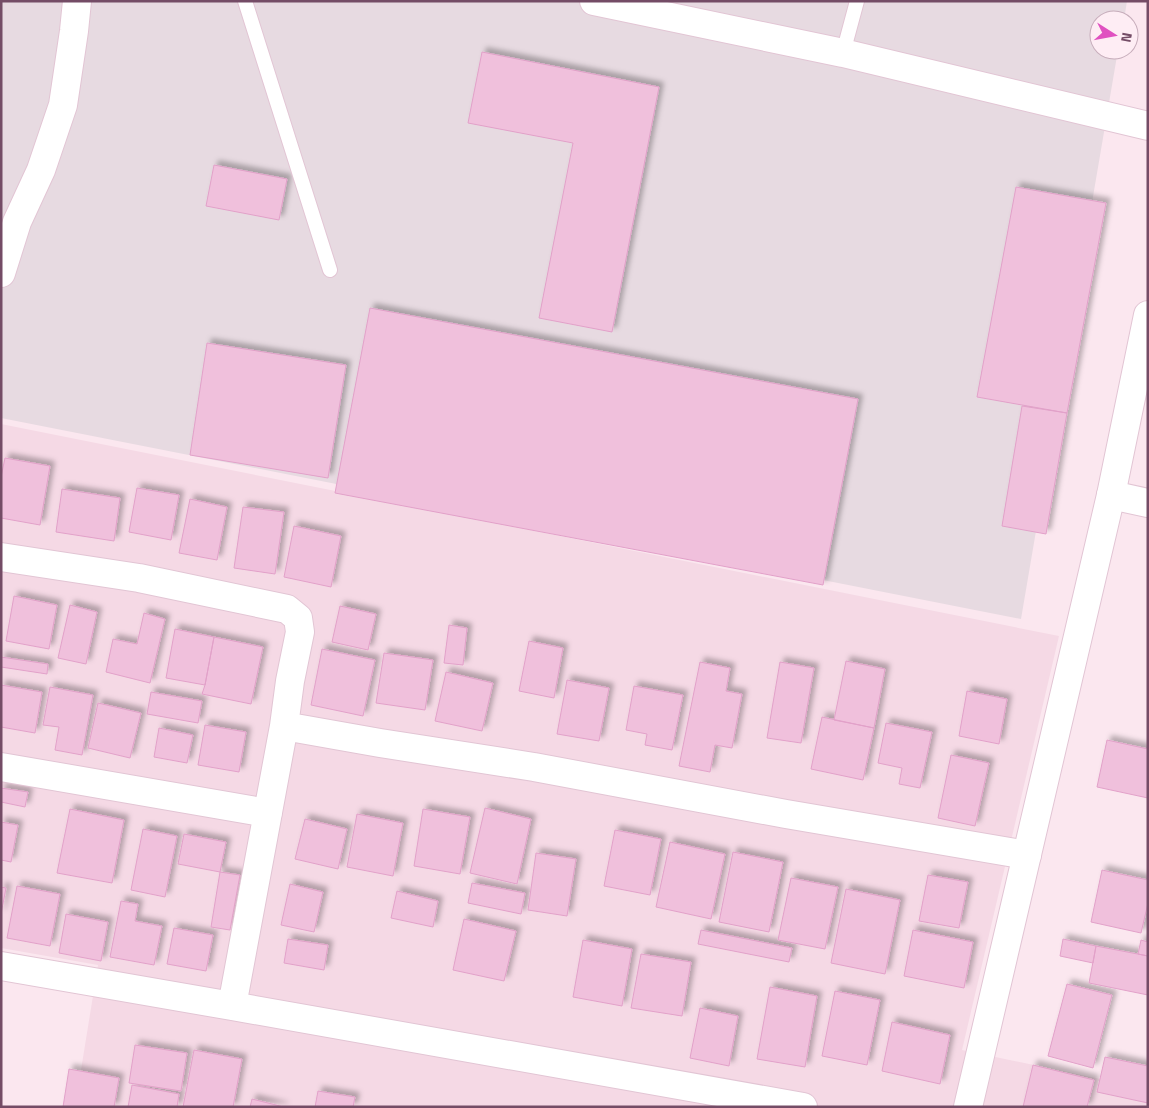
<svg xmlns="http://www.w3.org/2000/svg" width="1149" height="1108" font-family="'Titillium Web',sans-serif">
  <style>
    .residential { fill: #f5d9e5 }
    .industrial { fill: #e7dae1 }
    .building { fill: #f0c0dc; stroke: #e2a1c9; filter: url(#shadow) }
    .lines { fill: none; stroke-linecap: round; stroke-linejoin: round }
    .service-casing { stroke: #e2c5d4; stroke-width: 16 }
    .minor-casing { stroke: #e2c5d4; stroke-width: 30 }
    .tertiary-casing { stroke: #e2c5d4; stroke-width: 30 }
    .service { stroke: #fff; stroke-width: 14 }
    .minor { stroke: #fff; stroke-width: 28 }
    .tertiary { stroke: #fff; stroke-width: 28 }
  </style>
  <defs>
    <filter id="shadow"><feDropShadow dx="4.5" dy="-4.5" stdDeviation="2.5" flood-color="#0004"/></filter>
  </defs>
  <rect width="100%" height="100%" fill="#fbe7ef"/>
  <path class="residential" d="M1 424 1059 636 962 1050 1148 1089V1107H75L98 965 1 948Z"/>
  <path class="industrial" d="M1 1H1127L1124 20H1099V50H1118L1021 619 1 418Z"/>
  <path class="building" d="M482 52 659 87 612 332 539 318 573 143 468 123Z
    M214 165 287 179 279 220 206 206Z
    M1016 187 1106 203 1067 413 977 397Z
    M370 308 858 399 823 585 335 493Z
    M207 343 346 365 328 478 190 455Z
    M1022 406 1067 413 1046 534 1002 526Z
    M5 458 50 466 40 525 1 518V477Z
    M137 488 179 495 171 540 129 532Z
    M62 489 120 498 114 541 56 532Z
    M190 499 227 507 217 560 179 553Z
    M243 507 284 512 275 574 234 568Z
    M294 526 341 536 331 587 284 577Z
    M14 596 57 605 49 649 6 641Z
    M70 605 97 612 86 664 58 658Z
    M340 606 376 614 368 650 332 642Z
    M144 613 165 619 150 683 106 672 113 639 137 644Z
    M449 625 467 628 463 665 444 663Z
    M175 629 214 637 205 685 166 678Z
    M214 637 263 647 251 704 202 694 205 685Z
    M529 641 563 648 554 698 519 691Z
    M322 649 375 660 363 716 311 705Z
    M384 653 433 660 425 710 376 703Z
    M1 657 48 664 47 674 1 667Z
    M846 661 885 669 874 728 834 720Z
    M700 662 730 668 726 691 742 694 732 748 715 745 710 772 679 766Z
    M780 662 814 668 801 743 767 738Z
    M446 672 493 683 482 731 435 721Z
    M567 680 609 688 599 741 557 734Z
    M1 685 42 692 35 733 1 727Z
    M634 686 683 695 672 750 645 745 647 734 626 730Z
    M50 687 93 695 82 755 55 750 59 727 43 725Z
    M967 691 1007 699 999 744 959 736Z
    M151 692 202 701 198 723 147 714Z
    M98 703 141 713 130 758 88 748Z
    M822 717 874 728 863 780 811 769Z
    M886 723 932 732 920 788 899 784 902 768 878 763Z
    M205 725 246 732 239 772 198 765Z
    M159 728 193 735 187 763 154 757Z
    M1107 740 1148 749V798L1097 787Z
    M951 755 989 763 975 826 938 818Z
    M1 788 28 792 25 807 1 802Z
    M485 808 531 819 517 884 470 873Z
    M70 809 124 820 112 883 57 873Z
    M423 809 470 817 460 874 414 866Z
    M357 814 403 823 393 876 347 867Z
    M305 819 347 829 338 869 295 859Z
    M1 822 18 825 11 862 1 860Z
    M143 829 177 836 165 897 131 890Z
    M615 830 661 839 650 895 604 886Z
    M184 834 226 842 220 872 178 864Z
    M670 842 725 854 711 919 656 907Z
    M733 852 783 862 769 932 719 922Z
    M536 853 576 859 567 916 528 910Z
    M1102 870 1148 880V903L1141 933 1091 922Z
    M220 872 240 875 230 930 211 927Z
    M928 875 968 882 959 928 919 921Z
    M791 878 838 887 825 949 778 940Z
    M472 883 525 893 521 914 468 903Z
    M290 884 323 892 314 932 281 925Z
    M17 886 60 894 50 946 7 938Z
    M1 887 6 888 1 914Z
    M846 889 900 900 885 974 831 963Z
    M397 891 438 901 433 927 391 918Z
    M121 901 138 904 135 921 162 926 154 965 110 957Z
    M66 914 108 922 101 961 59 953Z
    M464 919 516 931 504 981 453 970Z
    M174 928 213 935 206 971 167 964Z
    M701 930 792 948 789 962 698 944Z
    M913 930 973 942 964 988 904 976Z
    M288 939 328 945 324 970 284 963Z
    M1063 939 1096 946 1093 963 1060 956Z
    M583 940 632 949 622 1006 573 997Z
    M1141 940 1148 942V956L1138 954Z
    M1096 946 1148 956V995L1089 983Z
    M641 954 691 962 682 1016 631 1008Z
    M1067 984 1112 995 1093 1068 1048 1056Z
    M770 987 817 996 805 1067 757 1059Z
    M835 991 880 1000 867 1065 822 1056Z
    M700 1008 738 1016 729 1066 690 1058Z
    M892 1022 950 1035 940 1084 882 1071Z
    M135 1045 187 1053 181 1091 129 1083Z
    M194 1050 242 1059 233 1107H183Z
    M1105 1057 1148 1066V1103L1097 1092Z
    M1033 1065 1094 1080 1087 1107H1023Z
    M69 1069 119 1078 114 1107H63Z
    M132 1085 179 1094 177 1107H128Z
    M318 1091 355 1097 353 1107H315Z
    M252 1099 284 1107H250Z"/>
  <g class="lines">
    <g class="service-casing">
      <path id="service" d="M245 1 330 270
        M843 53 857 1"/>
    </g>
    <g class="minor-casing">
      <path id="minor" d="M1 273 17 222 41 170 63 105 74 31 77 1
        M1111 495 1148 503
        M1 557 139 578 287 609 298 618 300 632 290 681 284 726 380 743 534 767 786 814 1027 855
        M1 767 268 813
        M1 966 232 1006 803 1107
        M232 1006 284 726"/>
    </g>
    <g class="tertiary-casing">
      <path id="tertiary" d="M594 1 843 53 1148 126
        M968 1107 1111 495 1148 315"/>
    </g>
    <use href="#service" class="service"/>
    <use href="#minor" class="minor"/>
    <use href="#tertiary" class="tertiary"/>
  </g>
  <rect width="1149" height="1108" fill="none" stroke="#744c66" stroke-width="5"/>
  <g transform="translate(1114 35) rotate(101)"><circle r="24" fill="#feedf4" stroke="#c7adbb"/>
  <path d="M0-4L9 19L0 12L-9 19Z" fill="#e051c0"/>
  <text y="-8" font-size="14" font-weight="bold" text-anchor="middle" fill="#744c66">N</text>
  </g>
</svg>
